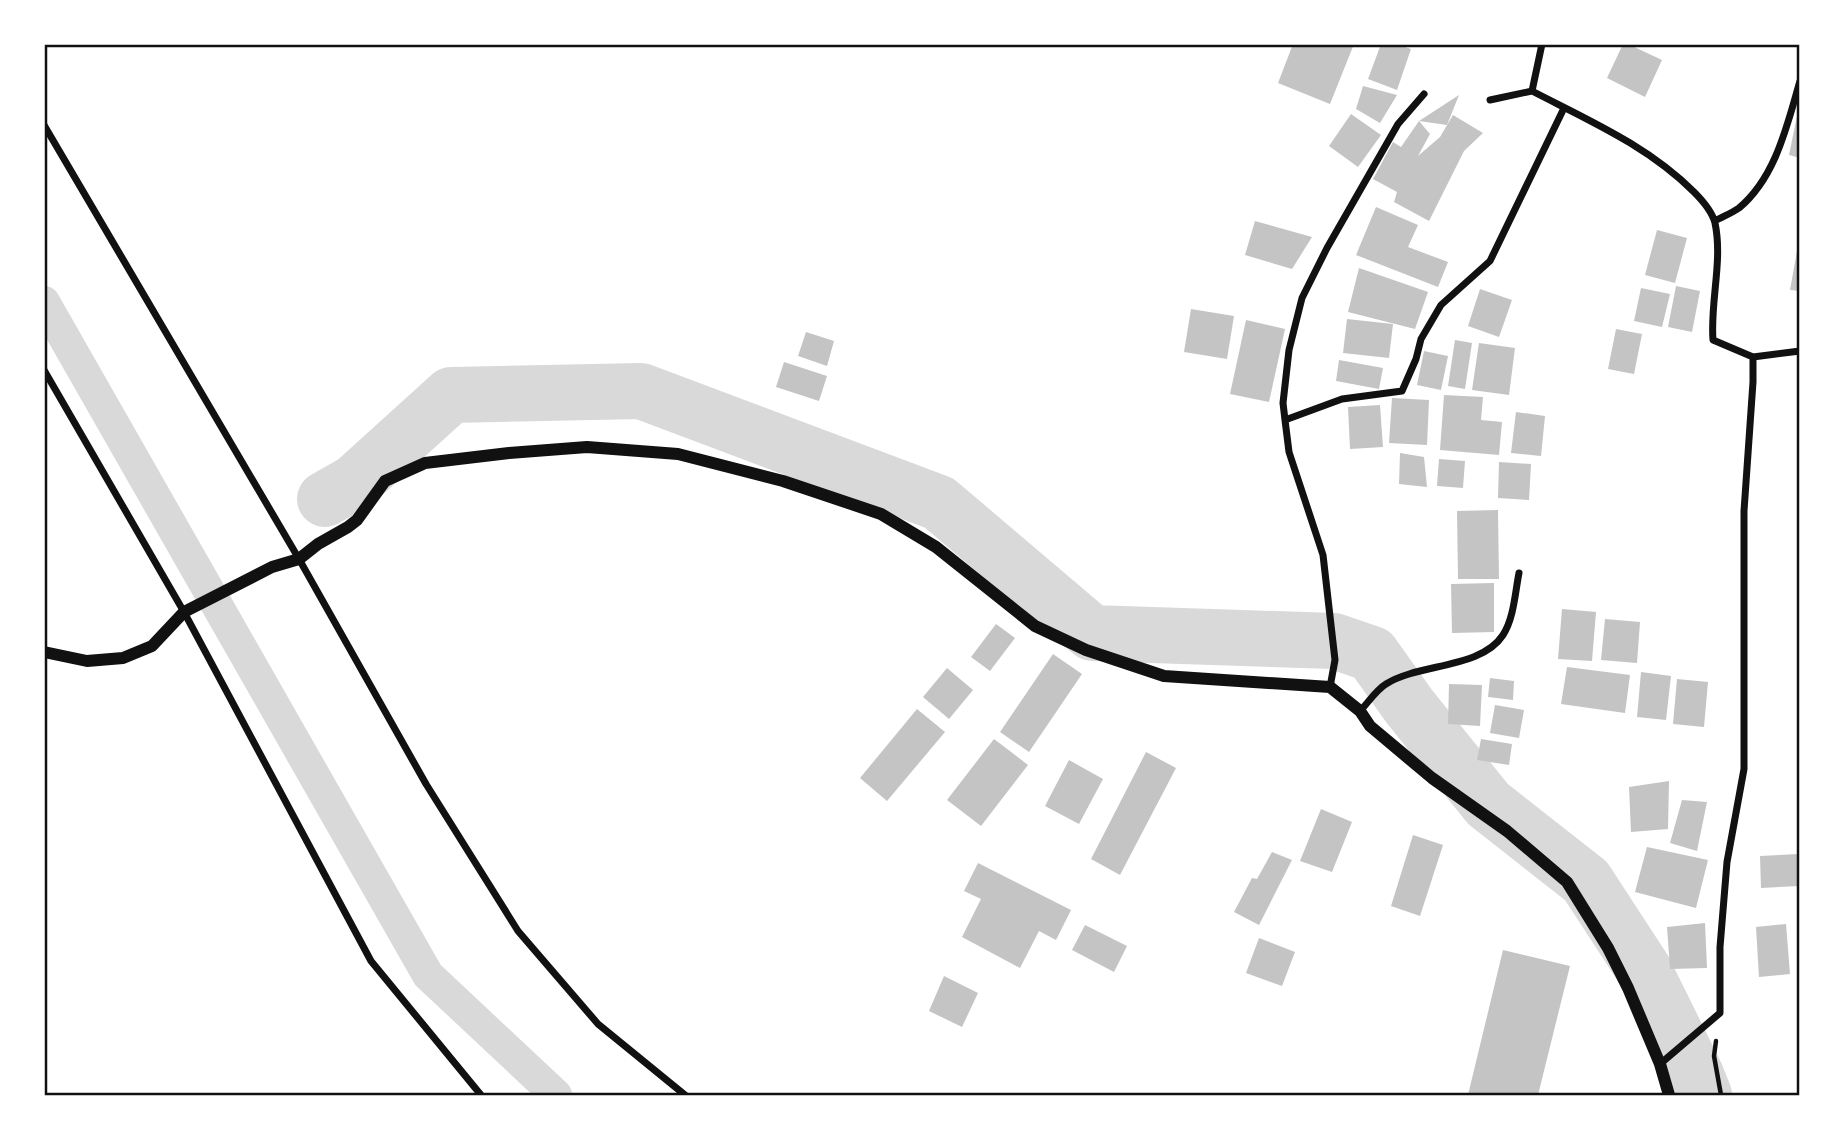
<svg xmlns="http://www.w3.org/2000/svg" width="1844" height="1139" font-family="'Noto Serif',serif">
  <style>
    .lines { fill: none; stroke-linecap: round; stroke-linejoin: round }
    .canal { stroke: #d9d9d9; stroke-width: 32 }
    .river { stroke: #d9d9d9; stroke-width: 56 }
    .building { fill: #c4c4c4 }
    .path { stroke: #111; stroke-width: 4.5 }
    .minor { stroke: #111; stroke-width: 7 }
    .tertiary { stroke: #111; stroke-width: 12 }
    .neatline { fill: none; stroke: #111; stroke-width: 2.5 }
  </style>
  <rect width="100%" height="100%" fill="#fff"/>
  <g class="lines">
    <path class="canal" d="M44 302 428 975 556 1095"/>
    <path class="river" d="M325 499 355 482 451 395 641 391 939 503 1092 633 1334 641 1372 654 1409 706 1488 804 1586 881 1644 970 1696 1075 1704 1095"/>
  </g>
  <path class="building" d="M1293 44H1354L1330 104 1278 83Z
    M1381 44H1396L1411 49 1397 90 1368 79Z
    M1623 44H1628L1662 60 1645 97 1607 78Z
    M1363 86 1397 95 1380 123 1356 109Z
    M1459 95 1447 125 1419 121Z
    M1351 114 1381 135 1358 167 1329 146Z
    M1453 115 1483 133 1464 151 1429 221 1394 202 1397 192 1373 179 1393 142 1401 147 1419 121 1430 134 1418 156 1440 137Z
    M1797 116 1800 117V158L1789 155Z
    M1376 207 1418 225 1408 247 1448 262 1438 287 1356 255Z
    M1255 221 1312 237 1292 269 1245 255Z
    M1657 230 1687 238 1675 283 1645 275Z
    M1799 240 1800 241V291L1790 290Z
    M1359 268 1428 292 1415 329 1348 312Z
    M1676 286 1700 291 1692 332 1668 327Z
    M1641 288 1670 294 1662 327 1634 321Z
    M1480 289 1512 300 1499 337 1468 326Z
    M1191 309 1234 316 1227 359 1184 352Z
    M1347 319 1393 324 1389 358 1343 353Z
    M1246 320 1285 329 1269 402 1230 394Z
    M1616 329 1642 334 1634 374 1608 369Z
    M806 332 834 341 827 366 798 356Z
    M1455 340 1472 343 1465 389 1448 386Z
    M1479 343 1515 348 1509 395 1472 390Z
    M1424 351 1448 356 1441 390 1417 385Z
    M1339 360 1383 368 1379 389 1336 381Z
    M784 362 827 376 819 401 776 387Z
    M1444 395 1483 397 1481 420 1502 422 1499 455 1440 450Z
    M1392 398 1429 400 1427 445 1389 443Z
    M1380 405 1383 447 1350 449 1348 407Z
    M1516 412 1545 416 1541 456 1511 453Z
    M1400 453 1424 457 1427 487 1399 484Z
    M1439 459 1465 461 1463 488 1437 486Z
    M1499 462 1531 464 1529 500 1498 498Z
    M1498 510 1499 579H1458L1457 511Z
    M1494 583V632L1452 633 1451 584Z
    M1562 609 1596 612 1592 661 1558 659Z
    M1605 619 1640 622 1637 663 1601 660Z
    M996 624 1015 638 990 671 971 657Z
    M1053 654 1082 674 1029 752 1000 732Z
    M1567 667 1630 675 1625 713 1561 704Z
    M947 668 973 690 949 719 923 697Z
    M1641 672 1671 676 1666 720 1637 717Z
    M1490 678 1514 681 1513 700 1488 697Z
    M1677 679 1708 682 1704 727 1673 724Z
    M1449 684 1482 685 1480 726 1448 724Z
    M1495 705 1524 710 1519 738 1490 733Z
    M917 709 945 732 887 801 860 778Z
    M994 739 1028 765 981 826 947 800Z
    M1481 739 1512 744 1509 765 1477 760Z
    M1146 752 1176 768 1120 875 1091 859Z
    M1069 760 1103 779 1079 824 1045 806Z
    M1669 781 1668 829 1631 832 1629 787Z
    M1682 800 1707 802 1697 851 1670 843Z
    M1321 809 1352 822 1332 872 1300 861Z
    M1413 835 1443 845 1420 916 1391 906Z
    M1647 847 1708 860 1696 908 1635 892Z
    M1272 852 1292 860 1259 925 1234 912 1252 878 1257 879Z
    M1798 854 1799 886 1761 888 1760 856Z
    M978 863 1071 910 1056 940 1039 931 1020 968 962 937 981 899 964 891Z
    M1705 923 1707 968 1670 969 1667 927Z
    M1786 924 1790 974 1759 977 1756 927Z
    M1085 925 1127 946 1114 972 1072 950Z
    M1259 938 1295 952 1282 986 1246 973Z
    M1503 950 1570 966 1538 1095H1468Z
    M944 976 978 993 962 1027 929 1011Z"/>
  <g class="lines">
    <path class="path" d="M1716 1041 1714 1056 1721 1095"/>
    <path class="minor" d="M1532 91 1542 44
      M1490 100 1532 91C1590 121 1648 146 1694 192 1703 201 1712 211 1715 223 1723 261 1710 302 1713 340L1753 357V382L1744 511V769L1727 862 1720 947V1013L1660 1064
      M44 125 299 559 426 784 518 931 598 1024 685 1095
      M1715 221C1722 217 1732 213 1739 208 1776 177 1787 125 1800 81
      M1753 357 1800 351
      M44 370 184 612 371 961 481 1095
      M1285 420 1342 399 1402 391 1416 359 1421 339 1441 305 1490 261 1564 108
      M1330 687 1335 660 1323 555 1289 452 1285 420 1283 403 1289 350 1302 298 1327 248 1398 124 1424 94
      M1360 711C1368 703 1376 690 1386 684 1419 663 1481 669 1503 635 1514 618 1515 593 1519 573"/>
    <path class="tertiary" d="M44 652 87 661 123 658 152 646 184 612 272 567 299 559 318 544 348 527 357 520 385 481 425 463 509 453 587 447 678 454 783 481 881 514 936 547 1035 626 1086 650 1164 676 1330 687 1360 711 1370 726 1432 778 1507 831 1567 882 1608 948 1628 988 1660 1064 1669 1095"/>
  </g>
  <rect width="1844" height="1139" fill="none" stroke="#ffffff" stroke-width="91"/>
  <rect x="46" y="46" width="1752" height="1048" class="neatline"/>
</svg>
